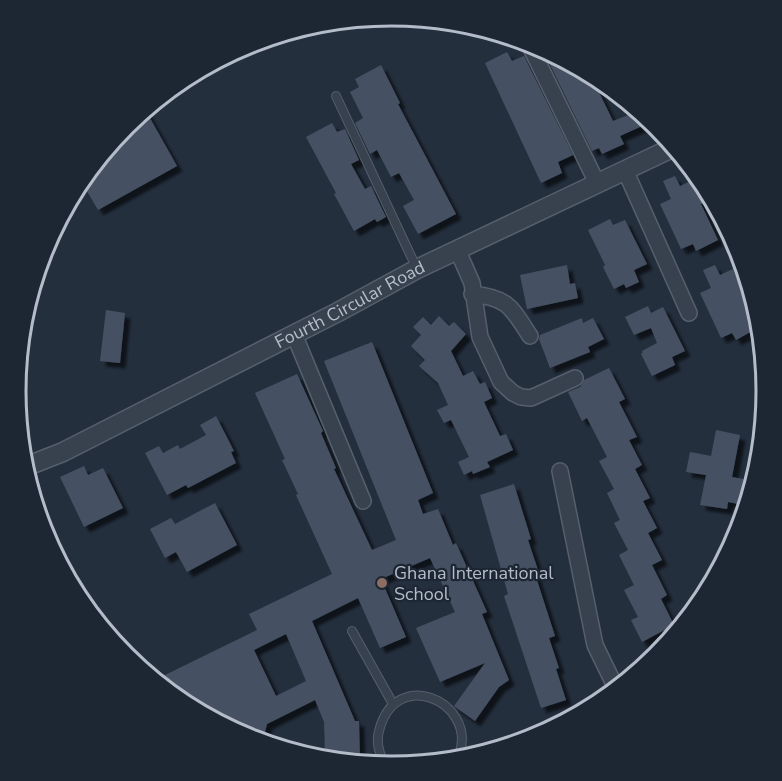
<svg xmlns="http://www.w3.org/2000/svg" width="782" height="781" font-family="'Nunito Sans',sans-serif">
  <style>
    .building { fill: #455162; fill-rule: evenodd; filter: url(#shadow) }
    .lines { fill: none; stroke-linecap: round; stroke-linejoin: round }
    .service-casing { stroke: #565f6c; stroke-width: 10 }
    .minor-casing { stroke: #565f6c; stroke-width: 18 }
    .tertiary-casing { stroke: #565f6c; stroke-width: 21 }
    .service { stroke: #38414e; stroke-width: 8 }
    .minor { stroke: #38414e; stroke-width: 15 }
    .tertiary { stroke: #38414e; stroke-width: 18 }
    .education-dot { fill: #8d6e63; stroke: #1d2633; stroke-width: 2 }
    .labels { text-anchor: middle; stroke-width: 4.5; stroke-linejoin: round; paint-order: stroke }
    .street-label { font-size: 18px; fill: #b4bcc9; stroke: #1d2633 }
    .poi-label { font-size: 18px; fill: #b4bcc9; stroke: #1d2633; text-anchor: start }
    .rim { fill: none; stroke: #b4bcc9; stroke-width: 3 }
  </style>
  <defs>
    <filter id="shadow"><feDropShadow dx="5.5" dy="5.5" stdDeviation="1.5" flood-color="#0009"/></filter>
  </defs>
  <rect width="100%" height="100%" fill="#242f3e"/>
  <path class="building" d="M542 48 595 84 613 121 636 112 651 122 620 136 624 144 602 154 599 148 592 151Z
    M507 52 512 61 524 56 573 155 558 162 562 173 541 183 485 63Z
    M381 65 400 103 398 104 456 214 418 234 403 206 414 200 399 173 391 177 377 150 370 154 355 123 363 118 350 92 359 87 355 79Z
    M146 111 177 166 98 210 84 186 126 125Z
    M332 123 337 132 345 129 359 160 351 164 365 189 371 186 386 217 377 222 375 219 354 231 334 194 336 193 306 137Z
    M675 176 680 186 693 180 704 203 701 204 718 240 696 251 693 244 681 249 660 204 671 199 663 181Z
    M610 219 613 225 625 220 647 264 634 270 639 282 626 288 624 284 614 289 603 267 605 265 588 230Z
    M567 265 570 284 575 283 578 298 527 309 520 275Z
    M715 265 720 275 733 269 751 313 754 330 736 340 732 333 721 338 700 293 711 288 703 270Z
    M648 306 651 313 663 307 685 351 672 357 675 365 652 376 641 354 643 352 642 351 657 343 651 328 634 335 625 317Z
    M106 310 125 313 120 363 100 361Z
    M439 316 449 326 454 322 466 334 451 351 463 376 473 371 480 384 485 382 492 398 484 402 500 436 506 434 513 450 487 462 490 467 473 474 472 471 464 475 458 462 469 457 451 420 444 423 437 410 448 405 438 383 419 366 425 360 411 346 421 335 413 327 423 317 431 325Z
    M582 318 583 323 593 318 604 339 588 347 590 352 550 368 539 339 540 335Z
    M372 342 433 493 418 500 423 514 438 509 453 545 456 543 487 612 482 614 509 680 499 687 475 721 454 706 485 663 440 682 416 628 455 612 430 558 381 579 406 637 380 648 358 598 312 621 355 721H359L360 760 325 753 324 722 315 700 267 724 263 740 247 737 167 684 163 676 257 630 249 614 332 574 296 495 298 494 282 460 285 459 255 393 297 374 323 431 321 433 336 468 334 469 372 550 396 540 324 361ZM286 634 306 681 276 696 254 650Z
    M609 368 625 399 619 402 637 437 629 440 642 465 635 469 650 498 643 501 657 528 648 533 662 560 652 565 667 595 661 599 674 625 642 642 631 620 638 617 624 590 634 585 619 555 628 550 614 523 620 520 607 493 614 489 599 461 607 457 587 418 582 421 568 392 580 387 584 380Z
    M216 416 234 451 231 452 236 463 188 488 186 485 167 495 145 453 159 446 163 453 178 445 180 449 206 435 200 425Z
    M716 430 740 435 732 477 749 480 744 505 728 502 727 509 700 505 706 475 686 472 690 452 711 456Z
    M84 466 88 475 103 468 123 508 84 527 60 477Z
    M514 484 531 539 528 540 539 573 535 574 555 636 549 638 559 668 556 669 566 700 541 708 504 596 508 594 480 495Z
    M215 503 237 545 187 572 176 552 165 558 150 529 171 518 175 524Z"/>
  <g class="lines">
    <g class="service-casing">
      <path id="service" d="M336 96 417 269
        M352 631 393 704
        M387 765C379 757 376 742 379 731 395 666 475 701 460 752"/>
    </g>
    <g class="minor-casing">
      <path id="minor" d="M528 42 597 183
        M625 170 689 313
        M731 237 740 256
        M457 249 472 283 480 337 501 382 513 393 521 397 531 398 575 378
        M472 294C509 298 511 307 530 336
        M294 334 363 501
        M560 471 595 645 614 684"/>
    </g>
    <g class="tertiary-casing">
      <g id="tertiary">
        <path id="s1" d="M30 465 63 452 338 312 417 269 672 148"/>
      </g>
    </g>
    <use href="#service" class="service"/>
    <use href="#minor" class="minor"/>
    <use href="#tertiary" class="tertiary"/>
  </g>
  <circle class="education-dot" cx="382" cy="583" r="6"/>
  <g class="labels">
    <g class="street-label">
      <text dy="6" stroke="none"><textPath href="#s1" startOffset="358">Fourth Circular Road</textPath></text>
    </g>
    <g class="poi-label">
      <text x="394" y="579">Ghana International<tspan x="394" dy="21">School</tspan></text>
    </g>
  </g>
  <path d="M0 0H782V781H0ZM26 391a365 365 0 1 1 730 0a365 365 0 1 1-730 0Z" fill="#1d2633" fill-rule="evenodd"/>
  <path class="rim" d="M26 391a365 365 0 1 1 730 0a365 365 0 1 1-730 0Z"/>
</svg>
